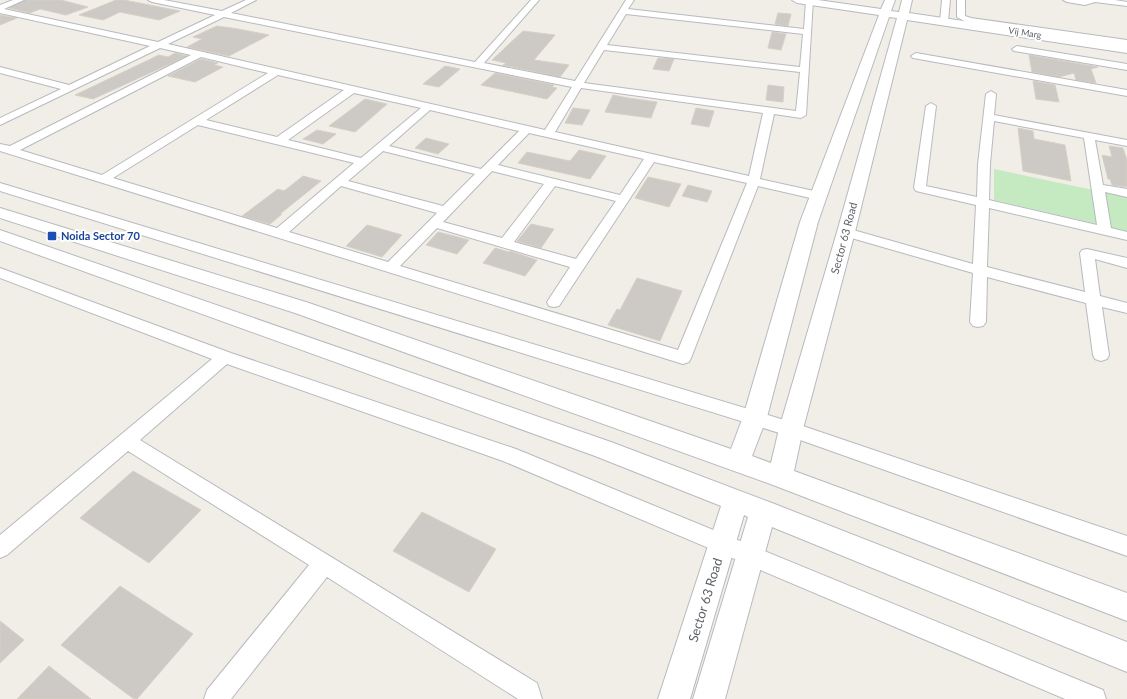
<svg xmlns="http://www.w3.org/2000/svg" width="1127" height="699" font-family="Lato,sans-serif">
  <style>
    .green { fill: #c5eac2 }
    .building { fill: #cdc9c4; stroke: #d7d0c4 }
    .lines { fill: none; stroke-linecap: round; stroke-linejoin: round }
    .minor-casing { stroke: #b7babe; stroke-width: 2 }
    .tertiary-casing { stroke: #b7babe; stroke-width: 2 }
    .minor { fill: #fff; fill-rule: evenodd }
    .tertiary { fill: #fff; fill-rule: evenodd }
    .transit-dot { fill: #1a4fb4; stroke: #fff; stroke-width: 1.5 }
    .labels { text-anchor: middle; stroke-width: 4; stroke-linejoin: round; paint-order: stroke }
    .far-street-label { font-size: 9px; fill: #5e6368; stroke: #fff }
    .transit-label { font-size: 11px; font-weight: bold; fill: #164399; stroke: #fff; text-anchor: start }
    .street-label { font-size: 11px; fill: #5e6368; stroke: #fff }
    .near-street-label { font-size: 13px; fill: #5e6368; stroke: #fff }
  </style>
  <rect width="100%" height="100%" fill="#f1eee7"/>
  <path class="green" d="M994 169 1127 197V231L994 200Z"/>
  <path class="building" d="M25 0H61L88 7 66 15 40 9 30 13 9 8Z
    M116 0H124L180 11 159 20 120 12 103 20 79 15Z
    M778 13 791 14 788 26 775 24Z
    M0 15 17 18 0 25Z
    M217 26 238 29 269 35 229 56 187 47 202 39 193 37Z
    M523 31 555 35 534 60 569 65 560 77 503 65 506 63 492 60Z
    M772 32 786 34 781 50 768 48Z
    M175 53 187 56 93 99 75 95 159 55 168 57Z
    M1029 55 1098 67 1091 69 1096 83 1076 80 1074 73 1059 77 1032 72Z
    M658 58 674 59 669 71 653 69Z
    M201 59 218 63 214 65 223 67 195 82 168 76Z
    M445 66 460 69 439 87 423 84Z
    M495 73 554 85 552 87 557 88 547 99 481 85Z
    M1033 81 1055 85 1059 102 1036 99Z
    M768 85 784 87 783 102 766 100Z
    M613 95 628 98 657 102 651 118 605 112Z
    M365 99 387 104 355 132 329 126Z
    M573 108 590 110 582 125 565 123Z
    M696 108 714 111 709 127 691 124Z
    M1018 128 1033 131 1034 139 1065 145 1071 181 1023 171Z
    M317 130 336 134 323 144 303 139Z
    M426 138 449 144 438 154 415 148Z
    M1109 146 1123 148 1127 160V187L1112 185 1110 179H1108L1102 155 1112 157Z
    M579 150 606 156 590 179 518 163 527 152 570 161Z
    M303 176 321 181 280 214H282L270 224 242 216 278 189 284 191Z
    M648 177 681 184 669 207 635 198Z
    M688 185 712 191 707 202 682 196Z
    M531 224 554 229 541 248 517 241Z
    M367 225 402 235 382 257 346 246Z
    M438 232 454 236 469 240 457 254 426 245Z
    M495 248 509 252 510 251 537 260 525 276 483 263Z
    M637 278 682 291 660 341 608 325 617 309 620 310Z
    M133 471 201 510 149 563 80 518Z
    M422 512 496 549 469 592 393 551Z
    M120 586 193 634 137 699H134L61 645Z
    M0 621 24 640 0 663Z
    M49 666 91 699H17Z"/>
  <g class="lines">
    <g class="minor-casing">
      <path id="minor" d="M13 0H24L4 9 158 42 215 15 152 2 148 0H164L222 11 246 0H256L231 13 475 62 531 0H539L484 63 575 81 626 0H634L628 9 804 29 806 1 813 0 806 115 801 118 774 114 760 179 823 193 825 196 823 199 819 200 758 186 691 358 689 362 683 364 0 151V144L10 146 191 55 160 48 0 125V118L61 89 0 73V67L69 85 150 46 0 13V5ZM626 14 803 34 800 67 607 45ZM224 17 572 87 545 130 168 44ZM604 50 800 72 796 111 584 83ZM201 57 268 73 102 175 20 150ZM278 75 344 90 277 137 206 120ZM581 88 763 113 749 176 555 132ZM354 93 421 108 361 158 288 140ZM430 110 519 131 481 169 389 146ZM198 125 354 163 277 228 113 178ZM529 133 644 159 620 195 498 165ZM383 151 475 174 443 206 348 181ZM654 162 747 183 678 350 400 266 437 228 570 267 547 302 549 306 554 307 559 306ZM492 171 544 184 502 238 443 222ZM341 186 437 213 388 262 289 232ZM555 186 616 201 576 259 514 242Z
        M942 0H950L948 21 944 24 940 21Z
        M957 0H965V16L971 18 1127 40V46L966 22 957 17Z
        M1063 0H1115L1127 2V6L1095 2 1085 5 1067 2Z
        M1017 46 1127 64V70L1014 51 1012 49Z
        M916 53 1127 90V96L913 58 911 56Z
        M991 91 996 94 994 115 1127 140V146L1095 140 1103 185 1127 189V197L1105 192 1111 228 1127 232V240L989 208 987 267 1085 292 1080 253 1082 250 1087 249 1127 258V268L1095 259 1100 296 1127 303V313L1102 307 1109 355 1107 359 1101 361 1095 359 1093 355 1086 303 987 277 986 322 983 326 978 327 973 326 970 322 973 273 841 235 839 232 841 229 846 228 973 264 976 205 916 191 914 188 926 106 931 103 936 106 926 186 977 197 978 164 986 94ZM994 121 1084 138 1097 225 989 200 990 164Z
        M0 183 791 422 1127 536V556L789 436 0 191Z
        M0 268 231 353 516 449 1103 690 1106 699H1065L503 461 227 364 140 440 537 683 542 699H518L327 577 231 699H204L207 690 309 565 128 451 7 555 0 558V535L212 359 0 278Z"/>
    </g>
    <g class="tertiary-casing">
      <path id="tertiary" d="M792 0H818L881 9 885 0H895L891 11 899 12 902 0H912L909 13 1127 45V53L907 20 855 232 803 429 794 471 1127 593V621L773 485 295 313 0 218V208L309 303 731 449 743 417 800 222 879 15 797 3ZM889 17 897 18 837 232 779 429 771 463 752 456 767 417 818 222Z
        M0 230 611 442 772 503 1127 642V672L772 527 725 699H693L748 517 744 515 690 699H658L721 506 595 456 0 241Z"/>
    </g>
    <use href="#minor" class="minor"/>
    <use href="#tertiary" class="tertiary"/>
  </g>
  <rect class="transit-dot" x="47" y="231" width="10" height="10" rx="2"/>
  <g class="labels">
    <g class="far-street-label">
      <text transform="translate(1025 33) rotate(9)" y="3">Vij Marg</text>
    </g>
    <g class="transit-label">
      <text x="61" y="240">Noida Sector 70</text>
    </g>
    <g class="street-label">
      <text transform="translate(844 238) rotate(-75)" y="4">Sector 63 Road</text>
    </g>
    <g class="near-street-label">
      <text transform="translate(705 600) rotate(-73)" y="5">Sector 63 Road</text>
    </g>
  </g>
</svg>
